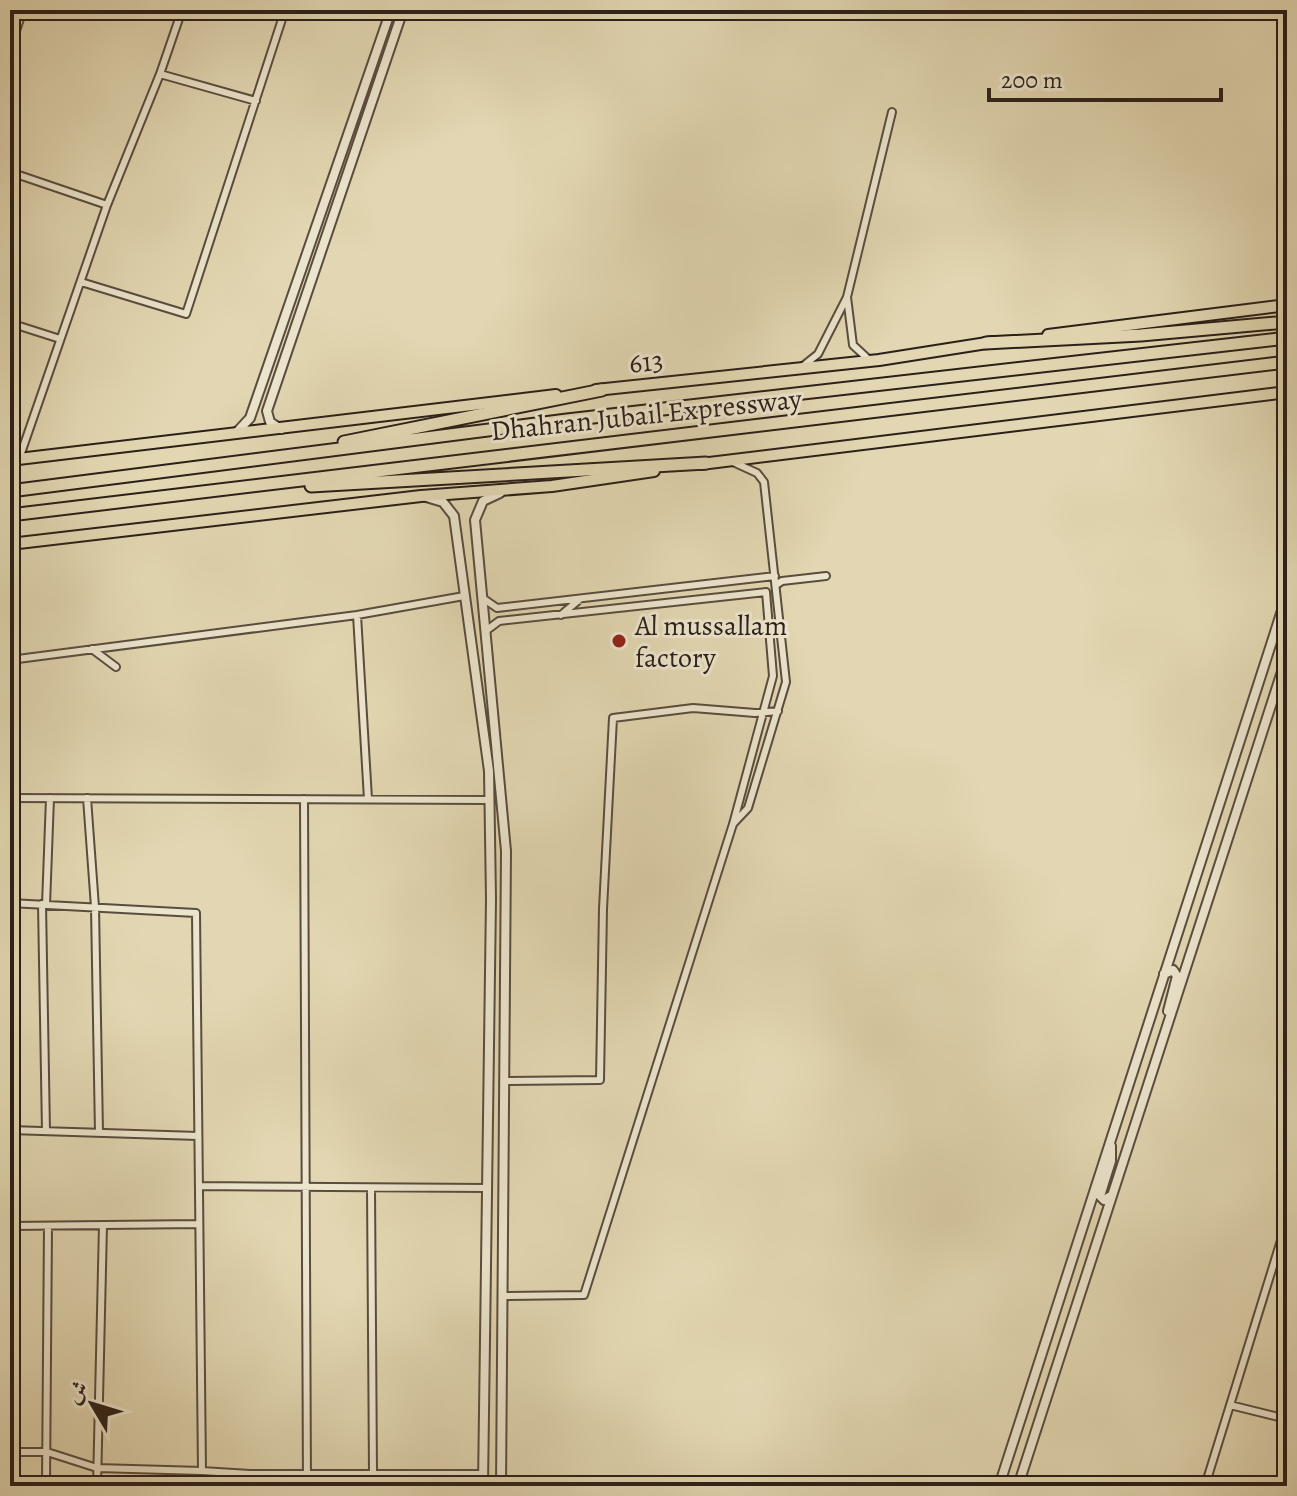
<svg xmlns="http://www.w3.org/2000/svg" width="1297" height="1496" font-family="Alegreya,Amiri,serif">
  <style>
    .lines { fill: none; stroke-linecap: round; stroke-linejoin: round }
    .minor-casing { stroke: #594d3f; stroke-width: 10 }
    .tertiary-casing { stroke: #594d3f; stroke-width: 12 }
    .primary-casing { stroke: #2b1f19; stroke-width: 14 }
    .motorway-casing { stroke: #2b1f19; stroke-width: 15 }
    .minor { stroke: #ece5cd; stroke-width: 6 }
    .tertiary { stroke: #ece5cd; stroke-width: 8 }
    .primary { stroke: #e2d7b2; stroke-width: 10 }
    .motorway { stroke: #e2d7b2; stroke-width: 11 }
    .poi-dot { fill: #8f2418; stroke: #ece5cd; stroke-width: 3 }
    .labels { text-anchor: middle; stroke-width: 6; stroke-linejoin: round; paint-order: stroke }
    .street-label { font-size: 28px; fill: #2b1f19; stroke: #ece5cd }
    .poi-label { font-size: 28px; fill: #2b1f19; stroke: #ece5cd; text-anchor: start }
  </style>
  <rect width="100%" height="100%" fill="#e2d7b2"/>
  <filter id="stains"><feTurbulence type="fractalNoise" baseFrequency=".0025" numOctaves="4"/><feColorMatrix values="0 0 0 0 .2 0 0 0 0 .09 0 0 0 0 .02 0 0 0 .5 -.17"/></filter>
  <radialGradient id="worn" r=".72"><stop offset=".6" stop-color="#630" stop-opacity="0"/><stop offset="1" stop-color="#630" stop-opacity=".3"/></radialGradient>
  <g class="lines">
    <g class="minor-casing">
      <path id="minor" d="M10 49 23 10
        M160 74 256 101
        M10 172 107 205
        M81 282 186 314 285 10
        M847 297 892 112
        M10 323 60 339
        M803 366 818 354 847 297 853 345 867 358
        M19 459 107 205 160 74 182 10
        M776 585 782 581 826 576
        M484 599 497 608 775 576
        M357 615 368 799
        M561 615 580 599
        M487 630 499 621 766 592 773 676 733 824 584 1295 502 1296
        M92 649 116 667
        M10 660 357 615 464 596
        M10 798 489 800
        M87 798 95 907 99 1133
        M304 799 307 1486
        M733 824 748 808 786 682 764 482 757 473 733 462
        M10 903 196 913 202 1471 97 1468 47 1452H10
        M42 904 46 1131
        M46 905 50 798
        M505 1081 600 1080 603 909 613 718 693 708 755 713 778 711
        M10 1130 198 1136
        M199 1186 487 1188
        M371 1188 373 1473
        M10 1226 199 1224
        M1230 1405 1287 1419
        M202 1471 250 1474H483
        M46 1486 48 1226
        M97 1486 103 1225
        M1205 1486 1287 1221"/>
    </g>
    <g class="tertiary-casing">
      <path id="tertiary" d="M281 429 270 422 267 411 403 10
        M237 432 250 418 391 10
        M500 493 483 501 475 520 506 851 501 1486
        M426 497 443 502 454 516 489 771 491 899 483 1486
        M1164 974 1173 970 1177 976 1168 1011
        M1111 1196 1104 1200 1100 1196 1111 1161V1146
        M999 1486 1287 595
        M1018 1486 1287 656"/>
    </g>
    <g class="primary-casing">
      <path id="primary" d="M1048 335 1287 305
        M596 390 879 360 993 342
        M10 460 556 395
        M701 464 1287 392
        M10 544 421 496 552 486 654 471"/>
    </g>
    <g class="motorway-casing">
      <path id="motorway" d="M986 343 1141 335 1287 322
        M344 442 602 390
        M311 486 706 463
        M10 491 567 420 1287 338
        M10 515 1287 362"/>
    </g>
    <use href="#minor" class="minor"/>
    <use href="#tertiary" class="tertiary"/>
    <use href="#primary" class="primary"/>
    <use href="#motorway" class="motorway"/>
  </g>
  <circle class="poi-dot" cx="619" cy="641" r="8"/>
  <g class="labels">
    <g class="street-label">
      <text transform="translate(646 361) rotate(-6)" y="10">613</text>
      <text transform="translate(646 414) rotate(-6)" y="10">Dhahran Jubail Expressway</text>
    </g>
    <g class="poi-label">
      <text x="635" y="635">Al mussallam<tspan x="635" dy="32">factory</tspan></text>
    </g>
  </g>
  <rect width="1297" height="1496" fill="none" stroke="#e2d7b2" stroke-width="40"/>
  <rect x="12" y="12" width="1273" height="1472" fill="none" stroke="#2b1f19" stroke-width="4"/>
  <rect x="20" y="20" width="1257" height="1456" fill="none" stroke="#2b1f19" stroke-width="2"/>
  <g transform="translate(92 1404) rotate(308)" stroke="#ece5cd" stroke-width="6" paint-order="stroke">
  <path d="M0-6L14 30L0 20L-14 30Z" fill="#2b1f19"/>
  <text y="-12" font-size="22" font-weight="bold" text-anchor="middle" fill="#2b1f19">ش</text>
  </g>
  <path d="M989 88v12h232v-12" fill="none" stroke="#2b1f19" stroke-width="4"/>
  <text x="1001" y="88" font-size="24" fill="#2b1f19" stroke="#ece5cd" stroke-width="6" paint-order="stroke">200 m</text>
  <rect width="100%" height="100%" filter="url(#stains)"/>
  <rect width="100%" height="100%" fill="url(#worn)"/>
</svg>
